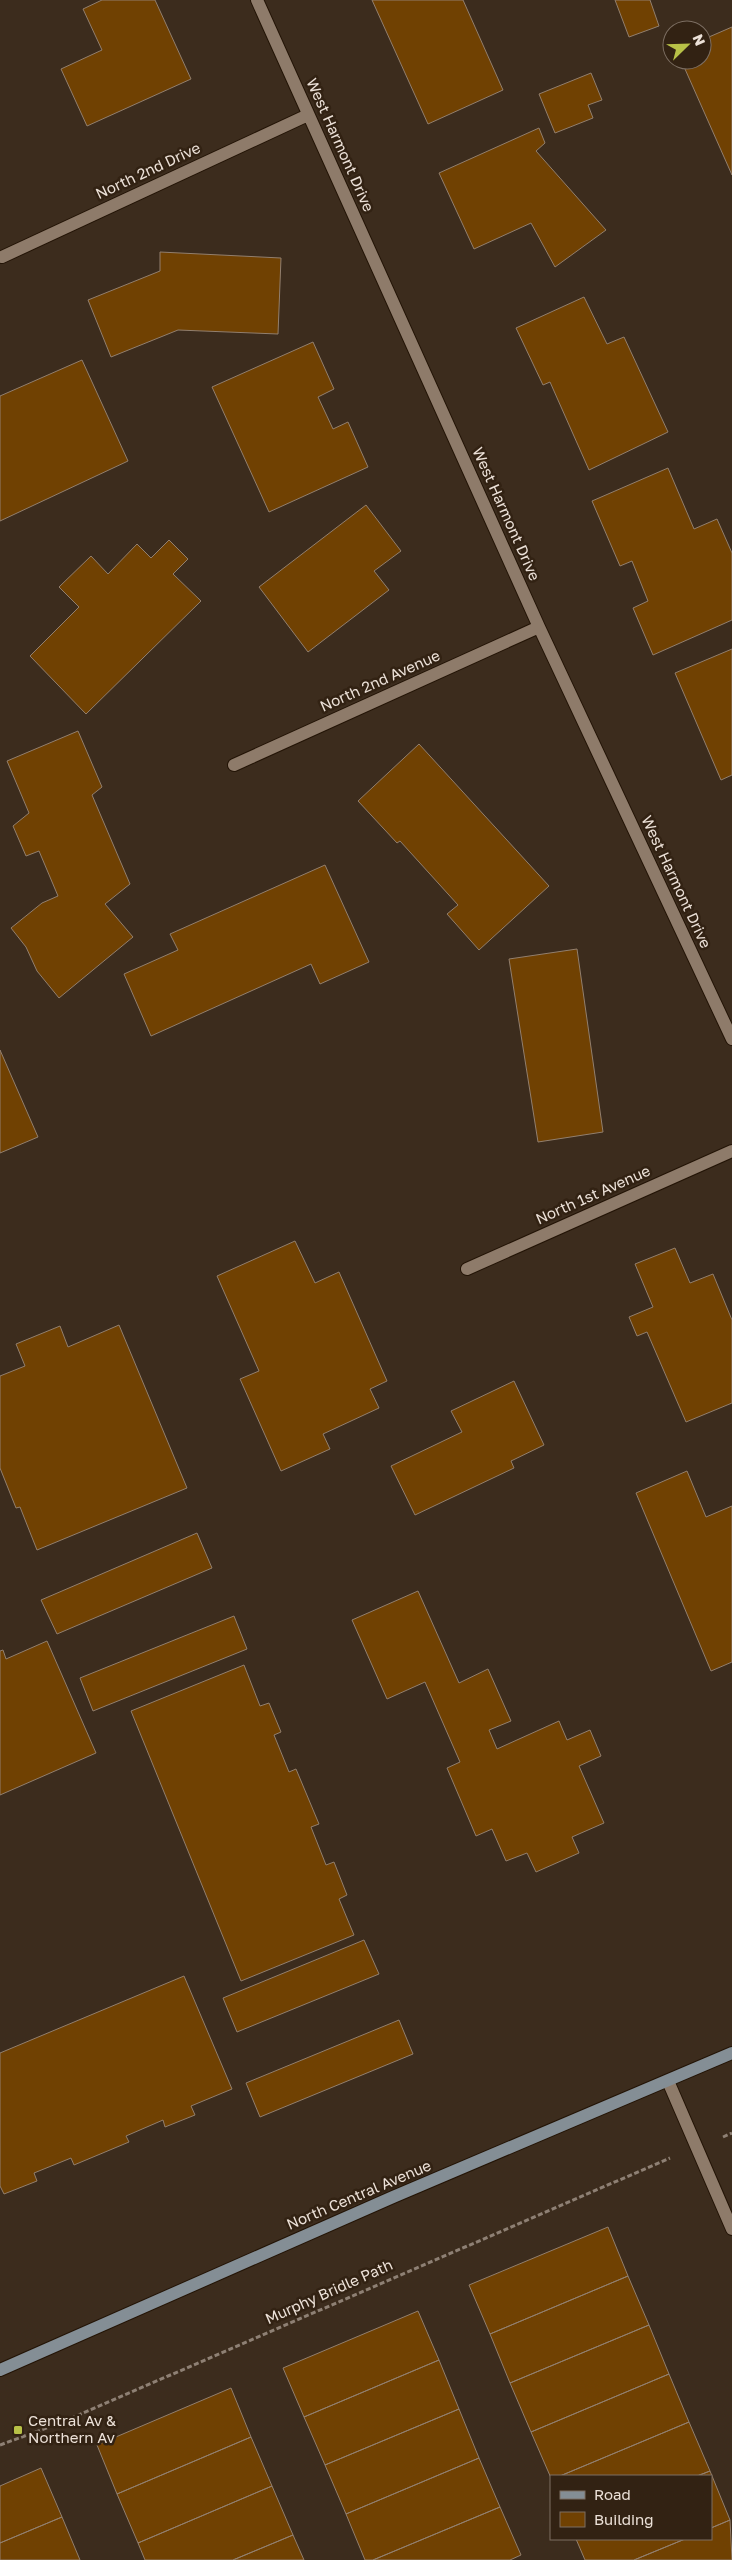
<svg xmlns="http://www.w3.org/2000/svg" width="732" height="2560" font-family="'Golos Text',sans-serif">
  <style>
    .building { fill: #704102; stroke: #927f6e }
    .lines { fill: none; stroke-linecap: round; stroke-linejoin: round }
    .street-casing { stroke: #231406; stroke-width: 14 }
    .secondary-casing { stroke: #231406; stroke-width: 14 }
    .path { stroke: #8e8074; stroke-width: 3; stroke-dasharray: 5 2.5; stroke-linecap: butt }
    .street { stroke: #8e7b6a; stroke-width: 12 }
    .secondary { stroke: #848e95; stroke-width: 12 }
    .poi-dot { fill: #b8c147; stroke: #322213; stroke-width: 2 }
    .labels { text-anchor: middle; stroke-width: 5; stroke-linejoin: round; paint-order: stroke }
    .street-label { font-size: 15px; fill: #ece1d8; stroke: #322213 }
    .poi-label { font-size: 15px; fill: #ece1d8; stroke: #322213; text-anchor: start }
  </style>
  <rect width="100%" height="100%" fill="#3c2c1d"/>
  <path class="building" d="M102 0H155L191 79 87 126 61 69 102 50 83 9Z
    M372 0H463L503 90 428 124Z
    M615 0H650L659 26 629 37Z
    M732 27V175L681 60H702V40Z
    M591 73 602 100 588 105 593 118 555 133 539 94Z
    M539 128 545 143 536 151 606 230 555 267 531 223 474 249 439 173Z
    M160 252 281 258 278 334 178 330 111 357 88 300 160 271Z
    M584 297 607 344 624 337 668 432 589 470 550 382 543 385 516 328Z
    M313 342 334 389 318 397 333 429 348 422 368 467 269 512 212 387Z
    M82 360 128 461 0 521V396Z
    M668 468 694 529 717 519 732 553V620L653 655 633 608 648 601 632 561 620 566 592 501Z
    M366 505 401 551 374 571 389 590 308 652 259 587Z
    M169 540 188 559 173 574 201 601 86 714 30 656 79 607 59 587 91 556 108 574 137 544 151 558Z
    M732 649V775L721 780 675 673Z
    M78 731 102 787 92 795 130 884 105 904 133 937 59 998 37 971 26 947 11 928 42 903 58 896 39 851 26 856 13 826 29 813 7 761Z
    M419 744 549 886 479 950 447 914 458 905 400 841 397 843 358 801Z
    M325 865 369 962 320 984 311 964 151 1036 124 974 178 950 170 934Z
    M577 949 603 1132 538 1142 509 959Z
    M0 1050 38 1137 0 1153Z
    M295 1241 315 1283 339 1272 387 1381 370 1389 379 1408 323 1434 330 1449 281 1471 240 1379 259 1371 217 1276Z
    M675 1248 690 1283 713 1274 732 1320V1403L686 1422 647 1332 637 1336 629 1317 653 1307 635 1264Z
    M119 1325 187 1488 37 1550 20 1507 16 1508 0 1468V1376L25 1366 16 1344 60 1326 68 1347Z
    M514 1381 544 1445 511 1461 514 1468 415 1515 391 1466 462 1432 451 1411Z
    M687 1471 706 1517 732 1506V1662L711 1671 636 1493Z
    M197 1533 212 1568 57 1634 41 1600Z
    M418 1591 459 1683 488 1669 511 1721 489 1730 497 1749 559 1721 567 1740 590 1730 601 1756 579 1766 604 1823 572 1837 579 1853 536 1872 527 1853 506 1861 492 1829 476 1836 447 1768 460 1762 425 1682 387 1699 352 1620Z
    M234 1616 247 1649 93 1711 80 1678Z
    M47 1641 96 1753 0 1795V1651L3 1650 6 1659Z
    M244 1665 260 1706 269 1703 281 1732 274 1735 289 1772 296 1769 319 1824 311 1827 326 1865 334 1862 347 1895 339 1899 354 1935 241 1981 131 1711Z
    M364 1940 379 1974 237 2032 223 1998Z
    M184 1976 232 2089 191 2106 195 2115 165 2127 163 2120 126 2136 129 2142 74 2165 71 2158 34 2173 37 2181 4 2194 0 2186V2053Z
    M399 2020 413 2054 260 2117 246 2083Z
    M608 2227 628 2276 490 2334 469 2285Z
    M628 2276 649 2325 510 2383 490 2334Z
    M418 2311 439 2360 304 2417 283 2368Z
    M649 2325 669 2374 531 2432 510 2383Z
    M439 2360 459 2409 325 2465 304 2417Z
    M669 2374 689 2422 560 2476H551V2478L531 2432Z
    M231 2388 251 2437 117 2494 97 2445Z
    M459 2409 479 2458 346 2514 325 2465Z
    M689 2422 710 2471 697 2476H560Z
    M251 2437 272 2486 138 2543 117 2494Z
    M479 2458 500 2507 373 2560H365L346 2514Z
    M41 2468 62 2517 0 2543V2486Z
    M710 2471 730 2520 711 2528V2476H697Z
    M272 2486 293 2535 233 2560H145L138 2543Z
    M500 2507 521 2555 510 2560H373Z
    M62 2517 80 2560H0V2543Z
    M730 2520 732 2560H634L685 2539H711V2528Z
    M293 2535 304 2560H233Z
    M576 2539H685L634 2560H585Z"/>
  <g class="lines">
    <g class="street-casing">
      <path id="street" d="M257 0 539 627 732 1039
        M2 257 308 115
        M234 765 539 627
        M467 1269 732 1151
        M668 2081 732 2229"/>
    </g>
    <g class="secondary-casing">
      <path id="secondary" d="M0 2370 393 2197 732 2053"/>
    </g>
    <path class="path" d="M723 2137 732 2133
      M0 2445 60 2423 670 2158"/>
    <use href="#street" class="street"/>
    <use href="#secondary" class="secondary"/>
  </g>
  <rect class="poi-dot" x="13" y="2425" width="10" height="10" rx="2.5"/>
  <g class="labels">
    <g class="street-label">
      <text transform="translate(340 145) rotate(66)" y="5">West Harmont Drive</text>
      <text transform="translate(148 171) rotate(-25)" y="5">North 2nd Drive</text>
      <text transform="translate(506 514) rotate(66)" y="5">West Harmont Drive</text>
      <text transform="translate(380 681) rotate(-24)" y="5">North 2nd Avenue</text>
      <text transform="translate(676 882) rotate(65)" y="5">West Harmont Drive</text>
      <text transform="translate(593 1195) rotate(-24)" y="5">North 1st Avenue</text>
      <text transform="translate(359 2195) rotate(-23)" y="5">North Central Avenue</text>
      <text transform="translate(329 2292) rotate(-24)" y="5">Murphy Bridle Path</text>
    </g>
    <g class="poi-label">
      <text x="28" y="2426">Central Av &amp;<tspan x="28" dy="17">Northern Av</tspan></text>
    </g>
  </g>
  <rect x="550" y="2475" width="162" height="65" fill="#322213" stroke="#7c6e62"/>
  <rect x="560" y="2491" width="25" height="8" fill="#848e95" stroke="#7c6e62"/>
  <text x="594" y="2500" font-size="15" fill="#ece1d8">Road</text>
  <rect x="560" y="2512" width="25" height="15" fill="#704102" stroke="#7c6e62"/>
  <text x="594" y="2525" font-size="15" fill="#ece1d8">Building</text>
  <g transform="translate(687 45) rotate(67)"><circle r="24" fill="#322213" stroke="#7c6e62"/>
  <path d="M0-4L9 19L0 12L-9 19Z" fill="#b8c147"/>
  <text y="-8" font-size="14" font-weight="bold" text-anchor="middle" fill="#ece1d8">N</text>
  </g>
</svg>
